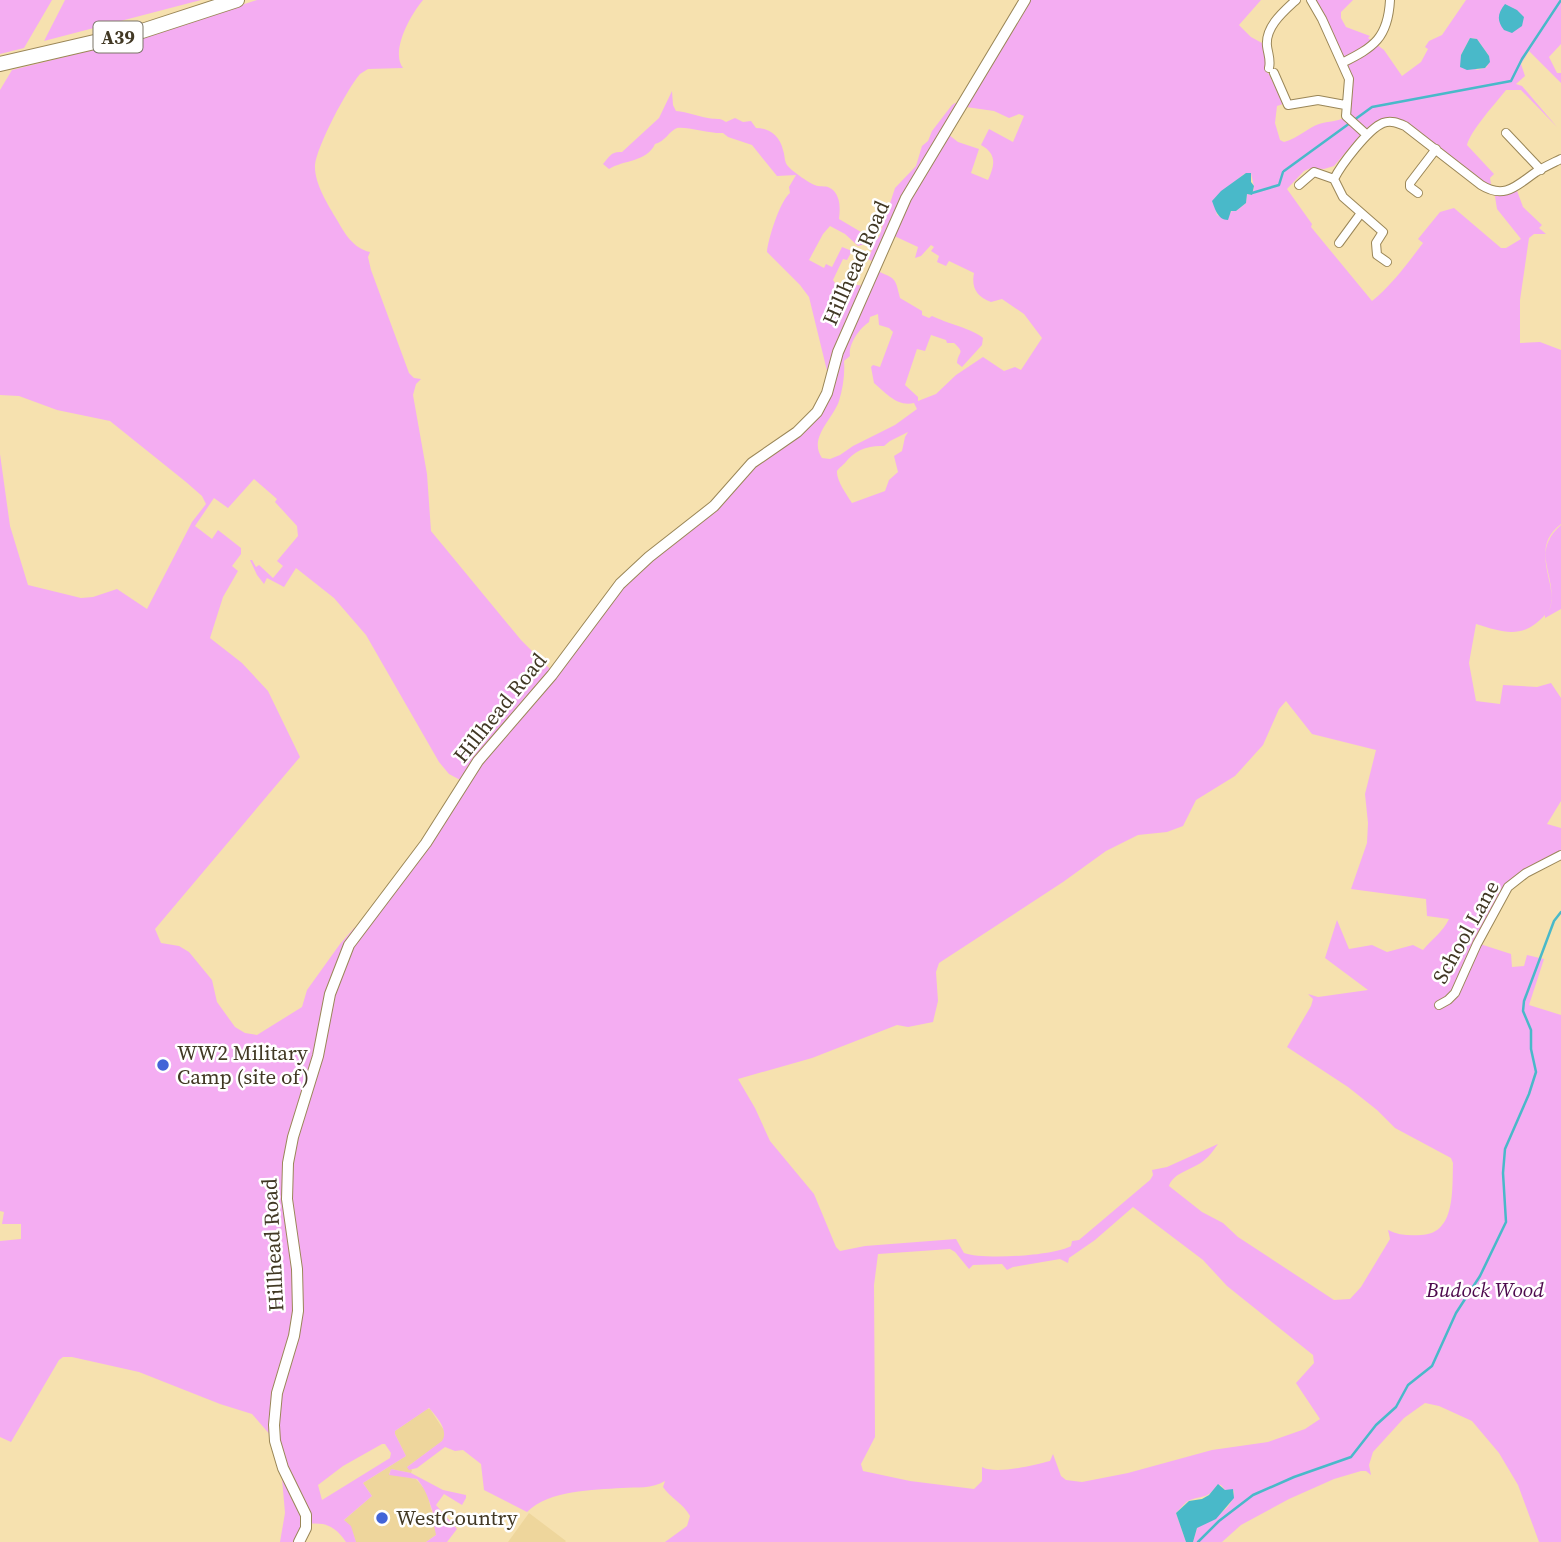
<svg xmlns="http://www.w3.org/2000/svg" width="1561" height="1542" font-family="'Source Serif 4',serif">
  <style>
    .built { fill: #eed69c }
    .green { fill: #f4adf2; fill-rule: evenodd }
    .water { fill: #49b9c9 }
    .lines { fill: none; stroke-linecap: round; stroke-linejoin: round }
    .stream { stroke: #49b9c9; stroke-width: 2.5 }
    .street-casing { stroke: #9a8657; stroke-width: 10 }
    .secondary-casing { stroke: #9a8657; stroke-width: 12 }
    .highway-casing { stroke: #9a8657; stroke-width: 16 }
    .street { stroke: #fff; stroke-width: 8 }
    .secondary { stroke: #fff; stroke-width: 10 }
    .highway { stroke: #fff; stroke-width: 14 }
    .poi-dot { fill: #4264d7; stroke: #fff; stroke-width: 2.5 }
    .labels { text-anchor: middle; stroke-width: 5; stroke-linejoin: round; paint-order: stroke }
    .shield { fill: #fff; stroke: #7a7466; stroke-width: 2 }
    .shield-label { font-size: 19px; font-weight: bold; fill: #413824 }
    .street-label { font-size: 21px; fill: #413824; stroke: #fff }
    .poi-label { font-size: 21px; fill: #413824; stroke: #fff; text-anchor: start }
    .park-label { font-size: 21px; font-style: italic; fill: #4d094d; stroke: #fff }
  </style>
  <rect width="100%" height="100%" fill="#f6e1af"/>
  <path class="built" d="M427 1409H430L445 1432 444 1440 407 1467 412 1470 411 1473 391 1469 389 1474 416 1479 427 1492 431 1509 438 1523 436 1535 426 1542H356L350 1526 343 1521 372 1496 363 1483 406 1456 395 1434V1431Z
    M529 1513 566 1541 565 1542H508Z"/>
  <path class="green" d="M0 0H52L24 48 0 54Z
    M65 0H201L44 41Z
    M257 0H423C411 14 390 51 403 68L368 69 360 74C347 89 317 146 315 165 314 183 328 205 337 220 345 234 353 248 370 252L368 257 371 270 409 373 414 378 421 379 416 384 413 395 427 474 431 531 521 640 553 672 616 590 713 506 743 473 808 423 830 383 809 297 800 285 767 252C768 239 780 201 790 193L789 187 796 175 777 176 752 145 728 137 723 133C712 134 685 126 677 128 669 131 665 142 655 144 647 162 623 160 609 169L603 164C609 157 611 151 622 152L659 118 672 91 673 105 676 111C688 112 697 116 708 118 716 120 719 117 726 122L735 118 743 122 751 121 756 128C769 128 780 136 783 150 785 155 784 160 787 165 790 170 813 186 818 186 824 187 827 185 833 190 841 198 840 210 839 219L861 232 872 244 879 237 895 188 916 166 922 146 928 141 932 131 952 105 955 103 961 105 1025 0H1261L1239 25 1251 37 1262 43 1268 64 1265 71 1269 74 1283 104 1277 106 1275 123 1280 140 1284 142C1299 138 1307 128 1319 124 1329 121 1337 122 1346 117L1350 90 1311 0H1353L1341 12V18L1346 27 1370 36 1368 38 1384 50 1402 76 1421 62 1428 49 1425 47 1429 41 1442 35 1466 0H1561V44L1549 57 1557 73H1561V83L1529 51 1521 64 1525 76 1516 84 1522 86 1557 127 1521 90H1506C1495 104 1471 130 1467 145L1494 174 1490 178 1491 184 1488 189 1397 123 1363 132 1334 166 1324 169 1311 168 1304 171 1287 189 1312 224 1311 227 1372 301C1392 285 1407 264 1423 243L1418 239 1440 212 1454 208 1501 248H1506L1521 239 1497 209 1494 190 1516 188 1523 207 1542 225 1539 228 1546 234H1534L1529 238 1520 300V343L1540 342 1561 350V524C1527 550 1561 580 1549 611 1561 585 1527 554 1561 525V609L1545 618V615C1523 639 1505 633 1476 624L1469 663 1476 701 1500 704 1503 685 1537 687 1551 683 1561 698V801L1547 824 1561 828V853L1514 878 1480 944 1511 954 1512 967 1524 966 1527 955 1544 959 1529 1005 1561 1015V1542H1539L1518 1485 1499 1453 1472 1421 1439 1406 1425 1403 1404 1418 1373 1452 1369 1465 1371 1475 1366 1471H1361L1334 1479 1289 1499 1241 1525 1222 1542H1193L1197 1528C1212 1518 1233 1511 1234 1491L1225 1490 1221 1485H1217C1208 1499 1204 1495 1190 1500 1185 1502 1180 1509 1176 1513L1186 1542H665L687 1526 690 1516C683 1503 670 1498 663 1487L665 1481C652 1489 637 1487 622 1488 593 1490 549 1490 527 1512L484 1490 481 1464 463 1450 455 1451 445 1447 417 1468 409 1470 407 1467 442 1441C449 1430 437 1417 429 1408L395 1431V1434L406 1456 363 1483 372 1496 344 1520 351 1526 356 1542H346C335 1526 326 1522 307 1524L272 1437 252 1414 220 1404 139 1372 72 1357H63L59 1360 11 1442 0 1437V1241L21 1239V1224H2L4 1212 0 1211V454L10 526 28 585 81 598 93 597 117 589 147 609 192 522 206 504 202 496 186 482 110 421 57 410 19 396 0 395V90L12 70 141 38ZM1470 38 1477 39 1489 56 1487 67 1477 70 1461 55ZM959 106 994 111 1009 118 1019 114 1024 116 1013 142 989 129 981 145C997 154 995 165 988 180L971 173 979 149 958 142 944 131ZM1251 173 1254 187 1252 195 1247 194 1246 203 1236 211H1232L1228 216 1222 217 1217 215 1214 199 1244 174ZM830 226 845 234 858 246 868 243 874 245 868 259 878 264 890 234 918 247 915 258 921 256 931 245 934 247 931 251 939 256 937 262 946 266 949 261 974 273C971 288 977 297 991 302L1002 299 1024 314 1042 338 1021 370 1015 367 1004 371 983 357 956 375 936 394 918 401V397L905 385 917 349 925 351 931 335 946 340 947 343H954C966 354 958 351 957 363L962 367 982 345 983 338C973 329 946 323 932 316L929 318 922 315V311L900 298C895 277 896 279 875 270L868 286 835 283 833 280 843 259 847 260 852 251 842 247 832 267 826 264 824 268 809 260 823 234ZM878 314 879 325 889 328 893 332 880 367 873 365 871 367 874 383C886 393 897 407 914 403L917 409 895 425 853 446 840 455 830 459 822 458C808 438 833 419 839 401 843 388 845 374 844 361L850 356C848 344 860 328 869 322L870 317ZM908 432 905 437 902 451 894 456 898 472 889 480 885 491 852 503C847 495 836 480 837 471 838 469 843 465 845 463 854 450 869 445 884 446L890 441ZM254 479 277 499 275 502 297 526 298 536 277 561 283 566 273 578 259 565 256 567 252 560H250L257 575 264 584 267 578 284 587 296 568 334 598 366 635 439 762 449 774 464 782 366 922 354 928 340 944 307 990 302 1007 257 1035 245 1033 235 1027 217 1002 212 980 189 952 179 946 161 943 155 929 300 757 268 691 242 663 210 638 223 597 238 571 232 566 241 554V548L218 530 212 539 195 526 214 498 228 508ZM1286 701 1312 734 1376 750 1365 794 1368 823 1367 843 1351 889 1426 899 1427 916 1449 919C1443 932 1432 939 1423 950L1413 945 1387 952 1372 945 1349 949 1337 920 1325 958 1368 990 1318 997 1308 994 1313 999 1311 1006 1287 1047 1348 1087 1377 1110 1395 1128 1451 1158 1453 1163C1452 1189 1456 1234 1421 1235 1409 1236 1398 1235 1388 1230L1390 1239 1361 1287 1350 1299 1334 1300 1238 1237 1223 1223 1202 1212 1169 1186C1173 1173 1191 1170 1202 1162 1208 1158 1214 1150 1218 1144L1167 1167 1152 1170 1153 1175 1150 1180 1079 1240 1072 1241 1071 1246C1054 1256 982 1260 964 1253L956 1239 865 1246 840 1251 836 1247 814 1194 770 1141 755 1108 738 1079 812 1058 897 1025 908 1027 933 1022 938 1001 936 972 939 963 1063 882 1106 851 1138 835 1167 832 1183 826 1196 800 1235 776 1263 745 1279 709ZM1133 1207 1203 1260 1227 1286 1313 1355 1314 1363 1296 1383 1320 1419 1305 1429 1268 1442 1212 1450 1128 1473 1082 1482 1066 1480 1061 1476 1053 1454 1050 1461C1034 1465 996 1475 982 1467V1481L974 1489 910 1481 863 1471 861 1464 875 1437 874 1285 878 1254 950 1249 955 1252 969 1269 973 1265 1002 1264 1007 1270 1013 1267 1060 1259 1068 1263 1069 1258 1095 1240ZM382 1444H385L391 1453 390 1458 322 1500 318 1485 343 1466Z
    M281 1467 305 1515 297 1542H280L285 1513Z
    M391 1469 411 1473 443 1490 466 1495V1498L462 1505 444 1494 436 1505 457 1529 447 1542H426L436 1535 434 1525 437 1523C429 1505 430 1495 417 1479L389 1475Z"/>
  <path class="water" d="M1505 4 1517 10 1524 17 1522 26 1512 33 1504 30C1496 20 1498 13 1505 4Z
    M1470 38 1477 39 1489 56 1490 62 1485 68 1467 70 1460 67 1461 55Z
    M1246 173H1251V182L1254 186 1252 195 1247 194 1246 203 1236 211H1231L1228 220C1218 220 1215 209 1212 201L1221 191Z
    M1218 1484 1225 1490 1233 1489 1234 1498 1216 1519 1197 1528 1193 1542H1186L1176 1513 1189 1501 1202 1499 1209 1495Z"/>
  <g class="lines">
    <path class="stream" d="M1284 171 1372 107 1511 81 1522 59 1561 0
      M1252 193 1279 185 1283 172
      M1198 1542 1219 1521 1253 1495 1294 1477 1351 1457 1376 1425 1396 1407 1408 1385 1432 1366 1456 1313 1480 1276 1506 1222 1503 1173 1505 1149 1529 1094 1536 1072 1531 1049V1030L1523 1011 1524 1001 1554 921 1561 912"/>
    <g class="street-casing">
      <path id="street" d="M1311 0 1322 19 1349 79 1346 116 1367 135
        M1342 63C1374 47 1388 38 1390 0
        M1269 68C1271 60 1268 54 1267 46 1265 27 1283 12 1296 0
        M1274 73 1288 105 1318 100 1345 105
        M1506 133 1541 170
        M1299 185 1314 172 1334 179
        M1418 193 1410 187V183L1436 149
        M1339 243 1361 213
        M1387 262 1377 255 1376 243 1383 232 1343 197 1334 179C1341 165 1368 129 1383 123 1391 120 1398 123 1405 126L1481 185C1505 200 1517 185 1536 172 1544 167 1553 163 1561 159
        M1439 1005 1448 1000 1455 993 1477 944 1508 887 1526 873 1561 855"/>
    </g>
    <g class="secondary-casing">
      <path id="secondary" d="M299 1542 306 1528V1515L283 1468 275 1441 274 1425 277 1393 294 1336 298 1311 297 1269 287 1199 288 1163 293 1137 318 1056 330 994 349 945 426 843 478 761 552 675 620 584 649 557 714 506 752 463 797 432 817 412 827 393 838 352 906 198 1025 0"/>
    </g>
    <g class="highway-casing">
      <path id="highway" d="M0 64 142 31 237 0"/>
    </g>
    <use href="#street" class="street"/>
    <use href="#secondary" class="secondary"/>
    <use href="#highway" class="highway"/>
  </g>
  <g class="poi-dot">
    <circle cx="163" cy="1065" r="7"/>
    <circle cx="382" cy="1518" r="7"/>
  </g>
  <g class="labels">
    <rect class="shield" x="93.5" y="21.5" width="49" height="31" rx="5"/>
    <g class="shield-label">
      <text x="118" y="44">A39</text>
    </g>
    <g class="street-label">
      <text transform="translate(856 263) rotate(-66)" y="7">Hillhead Road</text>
      <text transform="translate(500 708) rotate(-51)" y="7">Hillhead Road</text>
      <text transform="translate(1466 932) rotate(-61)" y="7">School Lane</text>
      <text transform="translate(273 1245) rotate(-93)" y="7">Hillhead Road</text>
    </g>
    <g class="poi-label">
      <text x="177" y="1060">WW2 Military<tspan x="177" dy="24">Camp (site of)</tspan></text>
      <text x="396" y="1525">WestCountry</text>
    </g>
    <g class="park-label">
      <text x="1485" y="1297">Budock Wood</text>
    </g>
  </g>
</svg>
